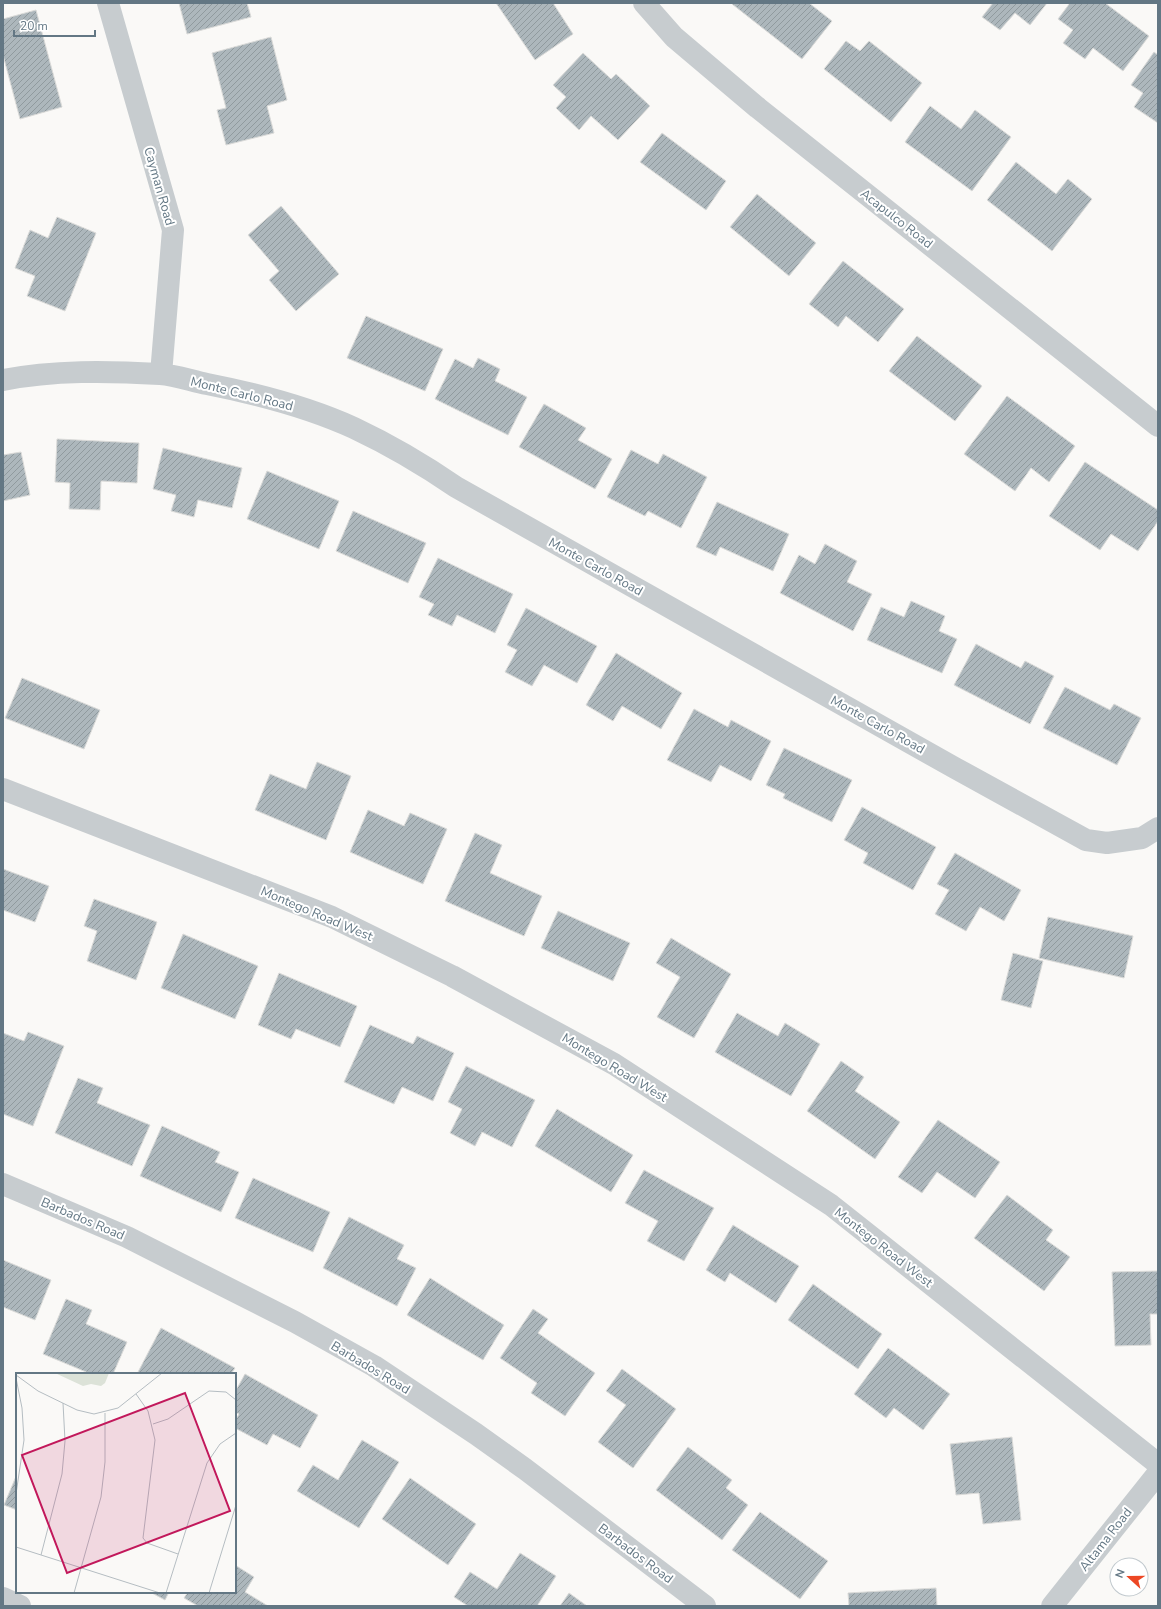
<svg xmlns="http://www.w3.org/2000/svg" width="1161" height="1609" font-family="'Nunito Sans',sans-serif">
  <style>
    .building { fill: url(#building-hatch); stroke: #dbdbd9 }
    .lines { fill: none; stroke-linecap: round; stroke-linejoin: round }
    .minor { stroke: #c7cccf; stroke-width: 22 }
    .labels { text-anchor: middle; stroke-width: 4; stroke-linejoin: round; paint-order: stroke }
    .street-label { font-size: 13px; fill: #637784; stroke: #fff }
    .inset-road { fill: none; stroke: #b5bdc2; stroke-width: 1 }
    .view { fill: #c2185b; fill-opacity: 0.15; stroke: #c2185b; stroke-width: 2 }
    .inset-edge { fill: none; stroke: #637784; stroke-width: 2 }
  </style>
  <defs>
    <pattern id="building-hatch" width="6" height="6" patternUnits="userSpaceOnUse"><rect width="6" height="6" fill="#adb7bc"/><path d="M-1 1l2-2M0 6l6-6M5 7l2-2" fill="none" stroke="#909a9e"/></pattern>
  </defs>
  <rect width="100%" height="100%" fill="#faf9f7"/>
  <path class="building" d="M179 3H247L251 17 187 34Z
    M496 3H553L573 34 535 60Z
    M733 3H809L832 21 802 59 732 4Z
    M993 3H1047L1030 25 1015 13 1000 30 982 17Z
    M1070 3H1105L1149 36 1123 71 1093 48 1085 59 1063 43 1073 30 1058 19Z
    M36 10 62 107 20 119 3 55V19Z
    M271 37 287 100 267 106 274 133 226 145 217 110 226 108 212 53Z
    M846 41 860 51 869 41 922 83 891 122 824 69Z
    M1154 52 1158 55V123L1134 107 1143 93 1131 85Z
    M583 53 611 79 616 74 650 106 618 140 591 116 579 130 556 108 566 97 553 85Z
    M930 106 961 129 975 110 1011 137 972 191 905 142Z
    M662 133 726 181 706 210 640 162Z
    M1016 162 1056 194 1068 179 1092 199 1052 251 987 200Z
    M757 194 816 243 789 276 730 227Z
    M281 206 339 274 296 311 269 280 279 271 248 235Z
    M57 217 96 233 65 311 27 296 35 276 15 268 30 230 48 238Z
    M843 261 904 309 878 342 846 316 838 327 809 304Z
    M366 316 443 349 425 391 347 358Z
    M917 336 982 386 955 421 889 371Z
    M478 358 500 369 495 381 527 397 508 435 435 399 455 359 473 368Z
    M1007 396 1075 446 1049 482 1031 468 1015 491 964 454Z
    M544 404 586 428 578 440 612 459 595 489 519 447Z
    M57 439 139 443 137 483 101 481 100 510 69 509 70 483 55 482Z
    M163 448 242 468 232 508 198 500 194 517 171 511 176 495 153 489Z
    M631 450 658 464 663 454 707 477 681 528 648 511 645 516 607 497Z
    M21 452 30 495 3 501V455Z
    M1085 462 1158 510V521L1138 551 1111 534 1100 550 1049 516Z
    M267 471 339 501 319 549 247 519Z
    M717 502 789 534 773 571 720 547 716 556 696 547Z
    M353 511 426 543 408 583 336 551Z
    M825 544 857 561 847 582 872 594 853 631 780 593 799 555 815 564Z
    M438 558 513 594 495 633 457 615 452 626 428 615 434 604 419 597Z
    M911 601 945 616 939 631 957 639 942 673 867 640 881 607 904 617Z
    M526 608 597 646 577 683 544 665 532 686 505 672 517 650 507 645Z
    M976 644 1021 668 1025 661 1054 676 1030 724 954 685Z
    M616 653 682 693 661 729 622 706 613 721 586 705Z
    M22 678 100 710 84 749 5 718Z
    M1065 687 1110 710 1114 704 1141 718 1117 765 1043 728Z
    M694 709 728 727 731 720 771 741 751 781 720 765 711 782 667 760Z
    M784 748 852 780 832 822 783 798 785 794 766 785Z
    M317 762 351 776 326 840 255 810 270 774 306 789Z
    M862 807 936 847 913 890 863 863 868 853 844 840Z
    M368 810 404 826 410 813 447 829 423 884 350 852Z
    M475 833 502 845 490 873 542 896 524 936 445 901Z
    M955 853 1021 890 1004 921 980 907 966 931 935 914 949 890 937 884Z
    M3 869 49 886 35 922 3 910Z
    M94 899 157 922 136 980 87 961 97 931 84 926Z
    M558 911 630 943 613 981 541 948Z
    M1048 917 1133 936 1124 978 1039 958Z
    M183 934 258 966 235 1019 161 988Z
    M671 938 731 974 694 1038 657 1017 680 977 656 963Z
    M1013 953 1043 961 1031 1008 1001 1000Z
    M279 973 357 1006 340 1047 296 1029 291 1039 258 1025Z
    M737 1013 778 1036 785 1023 820 1044 791 1096 715 1052Z
    M370 1025 413 1044 417 1036 454 1053 433 1101 402 1087 394 1104 344 1082Z
    M28 1032 64 1046 33 1126 3 1114V1033L24 1041Z
    M841 1061 864 1077 855 1091 900 1122 875 1159 807 1111Z
    M466 1066 535 1100 512 1147 482 1132 475 1146 450 1133 462 1109 448 1102Z
    M78 1078 103 1088 97 1103 150 1125 132 1166 55 1133Z
    M557 1109 633 1155 611 1192 535 1146Z
    M938 1120 1000 1162 975 1198 937 1172 922 1193 898 1177Z
    M162 1126 220 1152 215 1162 239 1172 221 1212 140 1176Z
    M644 1170 714 1208 684 1261 647 1241 658 1221 625 1203Z
    M253 1178 330 1212 313 1252 235 1218Z
    M1007 1195 1053 1230 1046 1240 1070 1257 1044 1291 974 1238Z
    M349 1217 404 1245 397 1259 416 1268 397 1306 323 1268Z
    M733 1225 799 1266 776 1303 730 1273 725 1282 706 1270Z
    M3 1260 51 1280 35 1320 3 1307Z
    M1158 1271V1314H1150L1151 1345 1115 1346 1112 1272Z
    M430 1278 504 1325 483 1360 407 1315Z
    M813 1284 882 1334 858 1369 788 1320Z
    M66 1299 92 1310 86 1324 127 1342 113 1374H91L43 1354Z
    M533 1309 548 1319 538 1333 595 1373 565 1416 531 1393 537 1383 500 1358Z
    M161 1328 235 1368 231 1374H137Z
    M888 1348 950 1394 923 1430 894 1408 886 1418 854 1394Z
    M622 1369 676 1409 633 1468 598 1442 626 1405 606 1391Z
    M245 1374 318 1415 300 1448 273 1434 267 1445 235 1428V1421L239 1414 235 1412V1392Z
    M1012 1437 1021 1520 983 1524 979 1493 956 1495 950 1444Z
    M362 1440 399 1462 359 1528 297 1491 313 1465 338 1480Z
    M688 1447 732 1480 726 1488 748 1505 722 1540 656 1490Z
    M17 1474V1510L4 1505Z
    M410 1478 476 1524 448 1565 382 1519Z
    M760 1512 828 1561 800 1599 732 1550Z
    M520 1553 556 1576 537 1606H468L454 1597 470 1572 497 1589Z
    M235 1565 254 1577 245 1592 268 1606H198L184 1598 188 1592H235Z
    M936 1588 937 1606H849L848 1593Z
    M150 1592H169L165 1600Z
    M569 1593 587 1606H560Z"/>
  <g class="lines">
    <path class="minor" d="M108 3 173 230 161 374
      M644 3 674 37 758 108 1158 426
      M3 380C54 370 108 371 160 374 175 375 192 381 207 384 258 394 308 407 354 428 390 445 424 465 456 487L955 768 1086 840 1107 843 1142 838 1158 828
      M3 789 332 917 452 976 614 1064 831 1205 1158 1464
      M3 1184 127 1237 295 1322 374 1366 476 1434 525 1469 705 1606
      M3 1598 20 1606
      M1052 1606 1158 1473"/>
  </g>
  <g class="labels">
    <g class="street-label">
      <text transform="translate(160 186) rotate(74)" y="5">Cayman Road</text>
      <text transform="translate(897 218) rotate(38)" y="5">Acapulco Road</text>
      <text transform="translate(242 393) rotate(14)" y="5">Monte Carlo Road</text>
      <text transform="translate(596 566) rotate(29)" y="5">Monte Carlo Road</text>
      <text transform="translate(878 724) rotate(29)" y="5">Monte Carlo Road</text>
      <text transform="translate(317 913) rotate(23)" y="5">Montego Road West</text>
      <text transform="translate(615 1067) rotate(31)" y="5">Montego Road West</text>
      <text transform="translate(83 1218) rotate(23)" y="5">Barbados Road</text>
      <text transform="translate(884 1247) rotate(38)" y="5">Montego Road West</text>
      <text transform="translate(371 1367) rotate(31)" y="5">Barbados Road</text>
      <text transform="translate(1105 1539) rotate(-52)" y="5">Altama Road</text>
      <text transform="translate(636 1553) rotate(37)" y="5">Barbados Road</text>
    </g>
  </g>
  <g transform="translate(16 1373)">
    <rect width="220" height="220" fill="#faf9f7"/>
    <path d="M39 0H93L89 10 85 13 75 11 67 13Z" fill="#dce2d8"/>
    <path class="inset-road" d="M0 2 22 18 61 37 78 41 102 35 146 0M0 5 6 35 8 67 0 121M120 21 132 38 139 67 127 165 131 170 162 181M137 51 152 46 193 18 210 19 220 27M0 174 144 220M25 182 46 101 49 68 47 30M58 220 85 124 89 89V40M150 220 191 90 204 71 220 60M193 220 220 132"/>
    <path class="view" d="M169 20 214 138 51 200 6 82Z"/>
    <rect width="220" height="220" class="inset-edge"/>
  </g>
  <rect width="1161" height="1609" fill="none" stroke="#637784" stroke-width="8"/>
  <g transform="translate(1129 1577) rotate(291)"><circle r="19" fill="#ffffff" stroke="#c1c9ce"/>
  <path d="M0-3L7 15L0 10L-7 15Z" fill="#ed4724"/>
  <text y="-6" font-size="11" font-weight="bold" text-anchor="middle" fill="#637784">N</text>
  </g>
  <path d="M14 30v6h81v-6" fill="none" stroke="#637784" stroke-width="2"/>
  <text x="20" y="30" font-size="12" fill="#637784" stroke="#ffffff" stroke-width="3" paint-order="stroke">20 m</text>
</svg>
